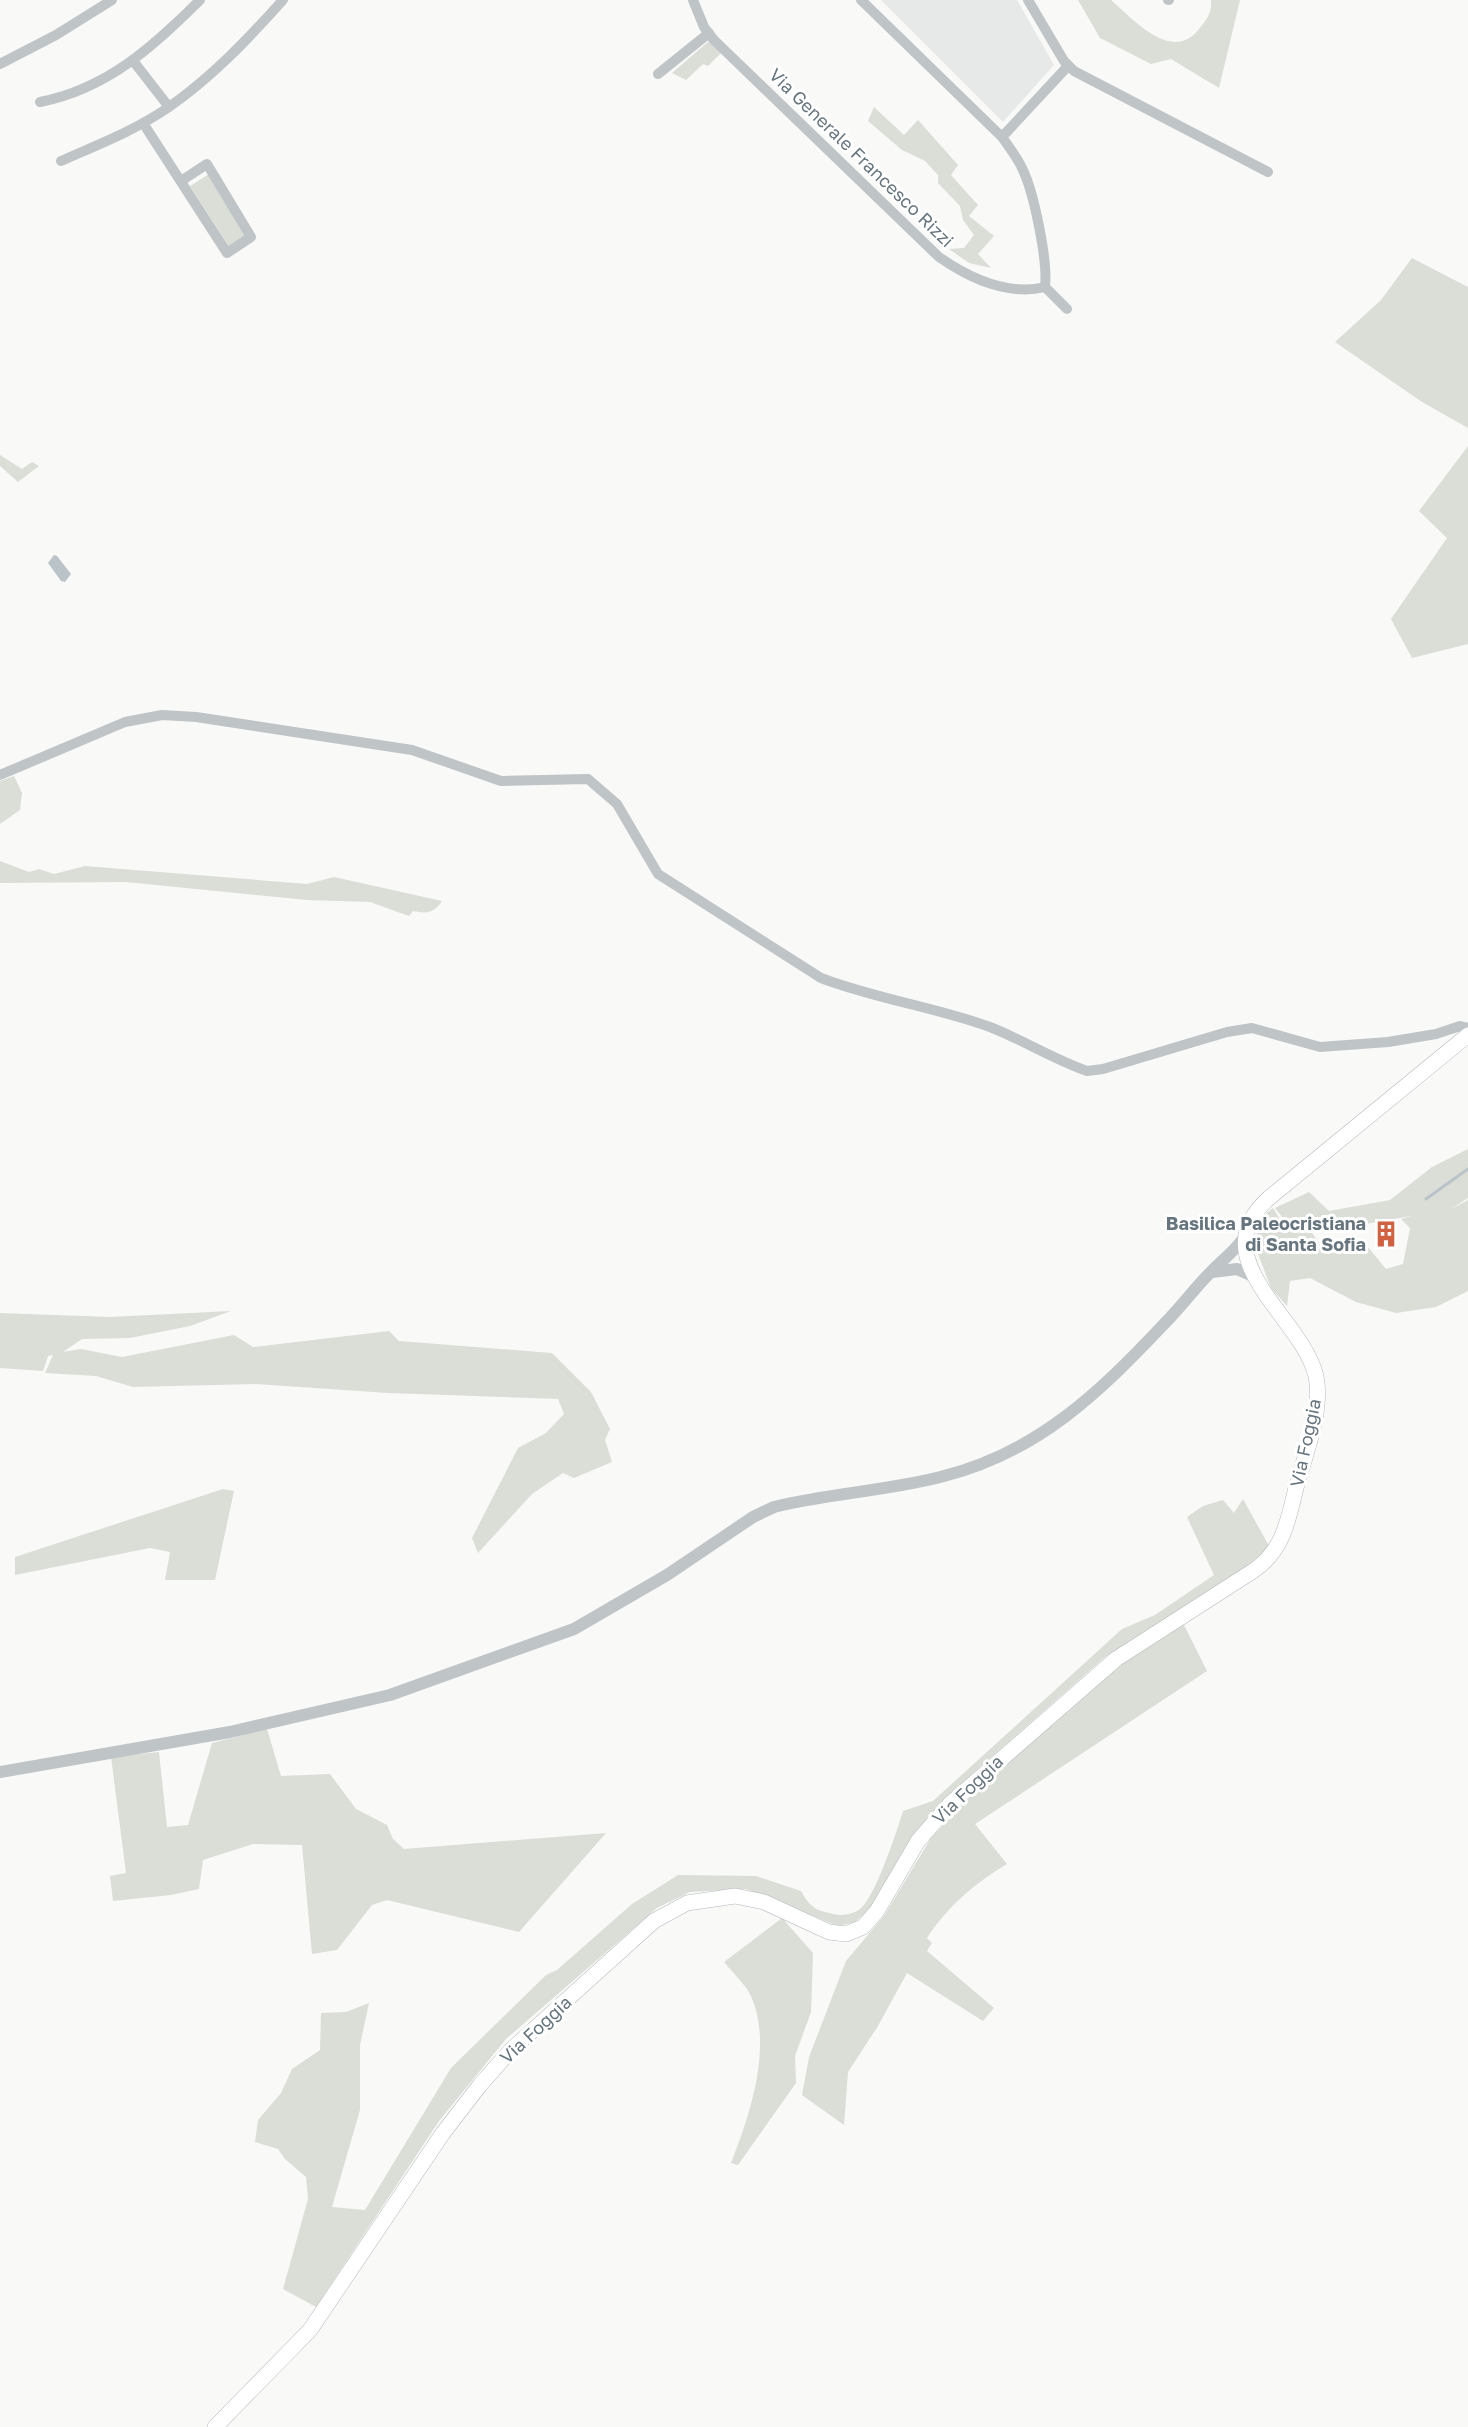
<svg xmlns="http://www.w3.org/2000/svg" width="1468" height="2427" font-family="'Golos Text',sans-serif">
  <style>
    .built { fill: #e7e8e8 }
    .green { fill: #daded7 }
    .water { fill: #bac4c8 }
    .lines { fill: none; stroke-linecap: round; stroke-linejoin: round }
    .stream { stroke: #bac4c8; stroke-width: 3 }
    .secondary-casing { stroke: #b4b9bd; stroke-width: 16 }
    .minor { stroke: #bfc4c7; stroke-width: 10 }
    .tertiary { stroke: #bfc4c7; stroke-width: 12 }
    .secondary { stroke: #fff; stroke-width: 15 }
    .labels { text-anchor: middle; stroke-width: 6; stroke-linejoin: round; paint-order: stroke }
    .street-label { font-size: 18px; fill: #67757f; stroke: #fff }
    .poi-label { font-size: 18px; font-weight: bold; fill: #67757f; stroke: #fff; text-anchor: end }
  </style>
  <rect width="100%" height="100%" fill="#f9f9f8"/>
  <path class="built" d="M881 0H1017L1054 65 1003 122Z"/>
  <path class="green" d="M1078 0H1111C1133 19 1172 64 1199 29 1207 19 1212 13 1211 0H1240L1219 88 1171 59 1151 64 1100 38Z
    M709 41 721 53 708 66 703 64 686 80 672 73Z
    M874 107 904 135 918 120 958 165 951 175 978 205 969 216 994 236 978 254 991 268 969 263 949 249 964 248 974 235 963 220 960 206 938 183V175L925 161 902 150 868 121Z
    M209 174 248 237 230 248 190 186Z
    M1412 258 1468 287V428L1422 402 1335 342 1381 300Z
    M1468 446V644L1412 658 1391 619 1447 538 1419 511Z
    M0 455 22 469 32 462 39 466 18 482 0 466Z
    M14 776 22 793 20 810 0 824V781Z
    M0 861 29 872 39 869 54 874 85 866 307 884 334 877 442 901C434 913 427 914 413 911L409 916 370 902 307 900 126 882 0 883Z
    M1468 1149V1198L1451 1209 1468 1200V1291L1436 1307 1396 1313 1356 1302 1310 1278 1290 1281 1287 1306 1271 1288 1254 1243 1262 1217 1273 1208 1283 1224 1308 1227 1321 1246 1351 1237 1368 1247 1386 1269 1403 1264 1410 1228 1401 1219 1411 1216 1332 1230 1286 1222 1275 1208 1309 1192 1329 1211 1390 1200 1432 1167Z
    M231 1311 190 1326 130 1338 82 1339 63 1352 81 1349 122 1357 234 1335 253 1347 389 1331 399 1341 552 1353 591 1392 610 1429 605 1440 612 1462 574 1478 563 1473 532 1494 478 1553 472 1538 518 1448 546 1433 564 1414 558 1399 388 1393 256 1384 133 1387 96 1376 45 1373 53 1355 48 1356 43 1371 0 1368V1313L110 1317Z
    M223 1489 234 1491 215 1580H165L170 1552 150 1548 15 1575V1557Z
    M1243 1499 1269 1546 1243 1570 1104 1658 974 1772 930 1815 868 1911 855 1922 838 1926 746 1889 690 1892 657 1908 506 2039 439 2121 316 2307 283 2289 308 2199 306 2177 285 2159 278 2149 255 2142 258 2120 281 2093 292 2069 320 2050 321 2013 346 2012 369 2003 360 2045V2110L332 2207 365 2210 451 2068 546 1975 557 1970 632 1904 678 1875 756 1876 801 1891C808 1904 814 1910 829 1913 840 1916 850 1916 860 1909 875 1898 897 1831 903 1811L933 1801 1122 1629 1155 1615 1214 1575 1187 1517 1203 1506 1223 1500 1234 1513Z
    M1183 1623 1207 1671 975 1824 1007 1864C974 1884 948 1906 927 1938L932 1943 927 1951 994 2008 983 2021 907 1973 878 2026 848 2072 844 2125 802 2095 809 2057 846 1961 884 1916 931 1838 974 1793 1118 1665Z
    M267 1729 281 1776 330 1774 356 1809 387 1825 393 1839 404 1849 606 1833 519 1932 387 1900 372 1905 337 1950 312 1954 302 1845 253 1844 203 1860 199 1889 171 1895 113 1901 110 1876 126 1873 111 1757 159 1752 167 1827 188 1825 212 1743Z
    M782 1918 813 1953 811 2012 795 2056 796 2083 738 2165 731 2163C750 2115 774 2044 750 1994 744 1983 732 1972 724 1962Z"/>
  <path class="water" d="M54 555 57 556 71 574 65 582 61 581 48 563Z"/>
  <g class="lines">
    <path class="stream" d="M1426 1199 1468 1169"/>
    <g class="secondary-casing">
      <path id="secondary" d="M215 2427 310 2330 443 2133 480 2085 511 2050 654 1921 687 1903 735 1896 764 1902 829 1932 846 1934 863 1927 877 1911 918 1841 950 1804 1116 1659 1253 1571C1283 1551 1288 1521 1296 1488 1305 1454 1323 1412 1316 1376 1302 1317 1200 1259 1269 1198L1468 1035"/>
    </g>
    <path class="minor" d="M693 0 704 27 714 40 939 257C969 278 1007 296 1045 287
      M861 0 1002 137C1009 147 1017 157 1022 168 1034 192 1048 261 1045 287
      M1028 0 1064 61 1074 71 1268 172
      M1168 0H1169
      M134 62 169 107
      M0 64 56 35 112 0
      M658 74 709 33
      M40 102C107 89 154 46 200 0
      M143 123 227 253 251 237 207 164 181 181
      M1002 137 1068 66
      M61 161C97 145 136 130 169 107 212 77 248 39 283 0
      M1045 287 1067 309
      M0 775 125 722 162 715 196 717 412 750 501 781 588 779 617 804 658 874 821 978C876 999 935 1007 990 1027 1023 1040 1053 1059 1087 1071L1103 1069 1227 1032 1252 1028 1320 1047 1388 1042 1436 1034 1460 1026 1468 1028"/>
    <path class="tertiary" d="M1212 1272 1237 1269 1255 1277
      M0 1772 230 1732 390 1695 574 1629 667 1575 753 1517 774 1507C830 1493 888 1491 944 1476 1038 1452 1099 1393 1164 1324 1183 1305 1199 1282 1219 1264 1229 1254 1239 1247 1246 1234"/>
    <use href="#secondary" class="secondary"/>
  </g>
  <defs>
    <g id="building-bare" transform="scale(2.07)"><path d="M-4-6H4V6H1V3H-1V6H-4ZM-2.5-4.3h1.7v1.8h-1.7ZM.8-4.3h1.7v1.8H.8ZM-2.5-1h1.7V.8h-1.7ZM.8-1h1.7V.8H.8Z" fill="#d06241" stroke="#fff" stroke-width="2.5" paint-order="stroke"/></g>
  </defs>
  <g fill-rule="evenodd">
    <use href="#building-bare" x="1386" y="1234"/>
  </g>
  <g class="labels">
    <g class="street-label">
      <text transform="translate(861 158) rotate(44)" y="6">Via Generale Francesco Rizzi</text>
      <text transform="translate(1306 1443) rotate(-78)" y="6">Via Foggia</text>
      <text transform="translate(968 1790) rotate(-44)" y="6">Via Foggia</text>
      <text transform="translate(536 2030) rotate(-43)" y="6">Via Foggia</text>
    </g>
    <g class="poi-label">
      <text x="1366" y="1230">Basilica Paleocristiana<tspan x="1366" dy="21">di Santa Sofia</tspan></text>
    </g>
  </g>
</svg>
